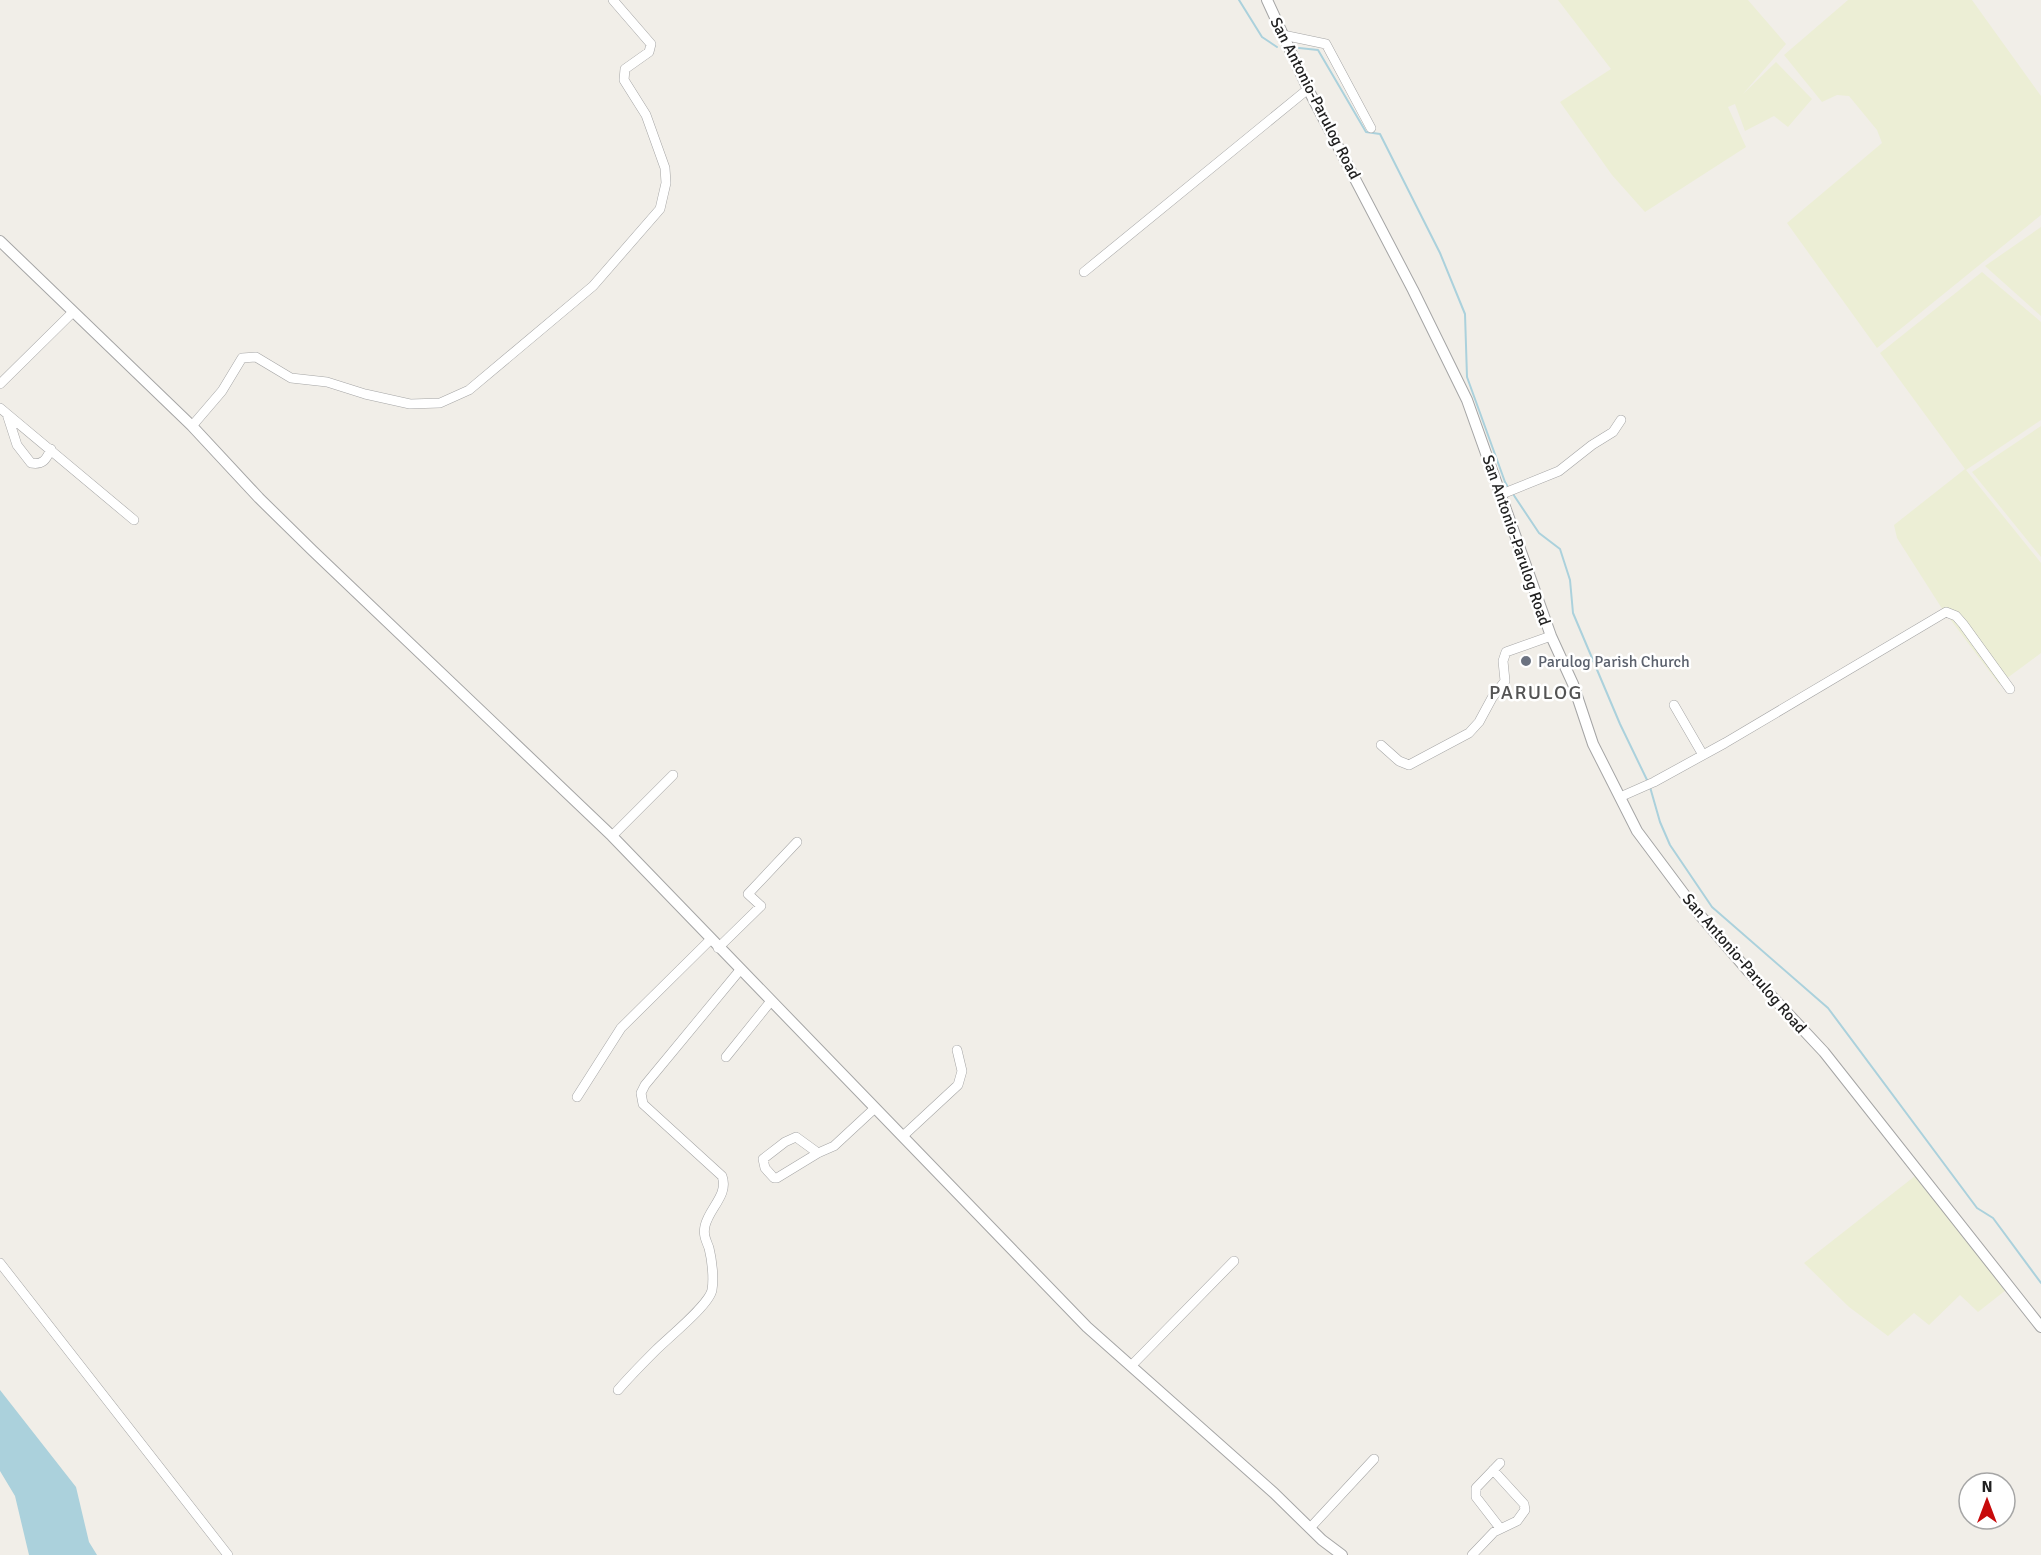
<svg xmlns="http://www.w3.org/2000/svg" width="2041" height="1555" font-family="Signika,sans-serif">
  <style>
    .farmland { fill: #eceed5 }
    .water { fill: #abd1dc }
    .lines { fill: none; stroke-linecap: round; stroke-linejoin: round }
    .stream { stroke: #abd1dc; stroke-width: 2 }
    .minor-casing { stroke: #a5a5a5; stroke-width: 10 }
    .tertiary-casing { stroke: #a5a5a5; stroke-width: 12 }
    .minor { stroke: #fff; stroke-width: 9 }
    .tertiary { stroke: #fff; stroke-width: 10 }
    .worship-dot { fill: #6b7280; stroke: #fff; stroke-width: 2 }
    .labels { text-anchor: middle; stroke-width: 5; stroke-linejoin: round; paint-order: stroke }
    .street-label { font-size: 16px; fill: #212121; stroke: #fff }
    .worship-label { font-size: 16px; fill: #5b616d; stroke: #fff; text-anchor: start }
    .quarter-label { font-size: 20px; letter-spacing: 1.5px; fill: #545454; stroke: #fff }
  </style>
  <rect width="100%" height="100%" fill="#f1eee8"/>
  <path class="farmland" d="M1558 0H1748L1786 44 1743 94 1776 62 1812 99 1788 127 1774 116 1745 131 1735 104 1728 107 1746 147 1645 212 1612 175 1560 102 1611 69Z
    M1848 0H1972L2041 96V215L1877 348 1787 223 1882 143 1877 130 1849 96 1837 95 1822 102 1784 55Z
    M2041 227V316L1985 266Z
    M1982 272 2041 322V420L1966 470 2041 563V653L1999 684 1941 607 1897 538 1894 525 1965 469 1880 353Z
    M2041 426V557L1972 472Z
    M1915 1176 2006 1290 1978 1312 1960 1295 1929 1325 1914 1313 1888 1336 1849 1307 1804 1263Z"/>
  <path class="water" d="M0 1390 76 1487 89 1542 97 1555H29L15 1496 0 1471Z"/>
  <g class="lines">
    <path class="stream" d="M1239 0 1262 37 1277 47
      M1299 48 1318 50 1366 132 1380 134 1440 253 1465 314 1467 377 1505 482 1509 489
      M1513 494 1539 533 1560 549 1570 580 1573 613 1620 724 1648 782
      M1650 787 1660 822 1670 845 1712 907 1828 1008 1977 1208 1993 1218 2041 1283"/>
    <g class="minor-casing">
      <path id="minor" d="M1283 35 1326 44 1371 128
        M1084 272 1308 89
        M0 384 73 312
        M0 408 134 520
        M7 414 17 445 31 463C43 465 46 460 51 449
        M192 426 222 391 242 358 256 357 291 378 327 382 365 394 410 404 440 403 469 390 593 286 660 209 666 183 665 168 646 115 624 80 625 69 649 52 651 44 613 0
        M1502 494 1559 471 1592 445 1613 432 1621 420
        M1674 705 1703 755
        M1381 745 1399 761 1409 765 1469 733 1479 722 1492 698 1505 681 1503 661 1506 652 1551 636
        M1620 797 1654 782 1725 743 1946 612 1956 616 1963 624 2010 689
        M612 836 673 775
        M718 948 761 906 748 894 797 842
        M726 1057 771 1001
        M577 1097 621 1028 710 940
        M903 1136 958 1085 962 1071 957 1050
        M818 1153 796 1137 785 1142 763 1159 765 1168 774 1178H777L818 1153 834 1146 875 1108
        M0 1263 228 1555
        M1132 1365 1234 1261
        M618 1390C630 1376 643 1363 656 1350 669 1337 709 1305 712 1290 714 1278 712 1260 709 1248 706 1240 703 1235 705 1226 709 1208 729 1195 722 1176L643 1104 641 1093 645 1085 740 970
        M1500 1463 1476 1488V1497L1500 1528
        M1310 1528 1374 1459
        M1472 1555 1494 1532 1517 1521 1525 1510 1524 1504 1493 1470"/>
    </g>
    <g class="tertiary-casing">
      <path id="tertiary" d="M1267 0 1308 89 1413 290 1467 400 1551 636 1573 684 1593 744 1637 831 1699 914 1749 972 1824 1052 2041 1327
        M0 241 192 426 259 498 313 551 612 836 1087 1327 1274 1493 1322 1540 1342 1555"/>
    </g>
    <use href="#minor" class="minor"/>
    <use href="#tertiary" class="tertiary"/>
  </g>
  <circle class="worship-dot" cx="1526" cy="661" r="6"/>
  <g class="labels">
    <g class="street-label">
      <text transform="translate(1316 98) rotate(63)" y="6">San Antonio-Parulog Road</text>
      <text transform="translate(1517 540) rotate(71)" y="6">San Antonio-Parulog Road</text>
      <text transform="translate(1745 963) rotate(49)" y="6">San Antonio-Parulog Road</text>
    </g>
    <g class="worship-label">
      <text x="1538" y="667">Parulog Parish Church</text>
    </g>
    <g class="quarter-label">
      <text x="1536" y="699">PARULOG</text>
    </g>
  </g>
  <g transform="translate(1987 1501)"><circle r="28" fill="#ffffff" stroke="#a6a6a6" stroke-width="1.5"/>
  <path d="M0-4.5L10 22L0 15L-10 22Z" fill="#c70a0b"/>
  <text y="-9" font-size="16" font-weight="bold" text-anchor="middle" fill="#212121">N</text>
  </g>
</svg>
